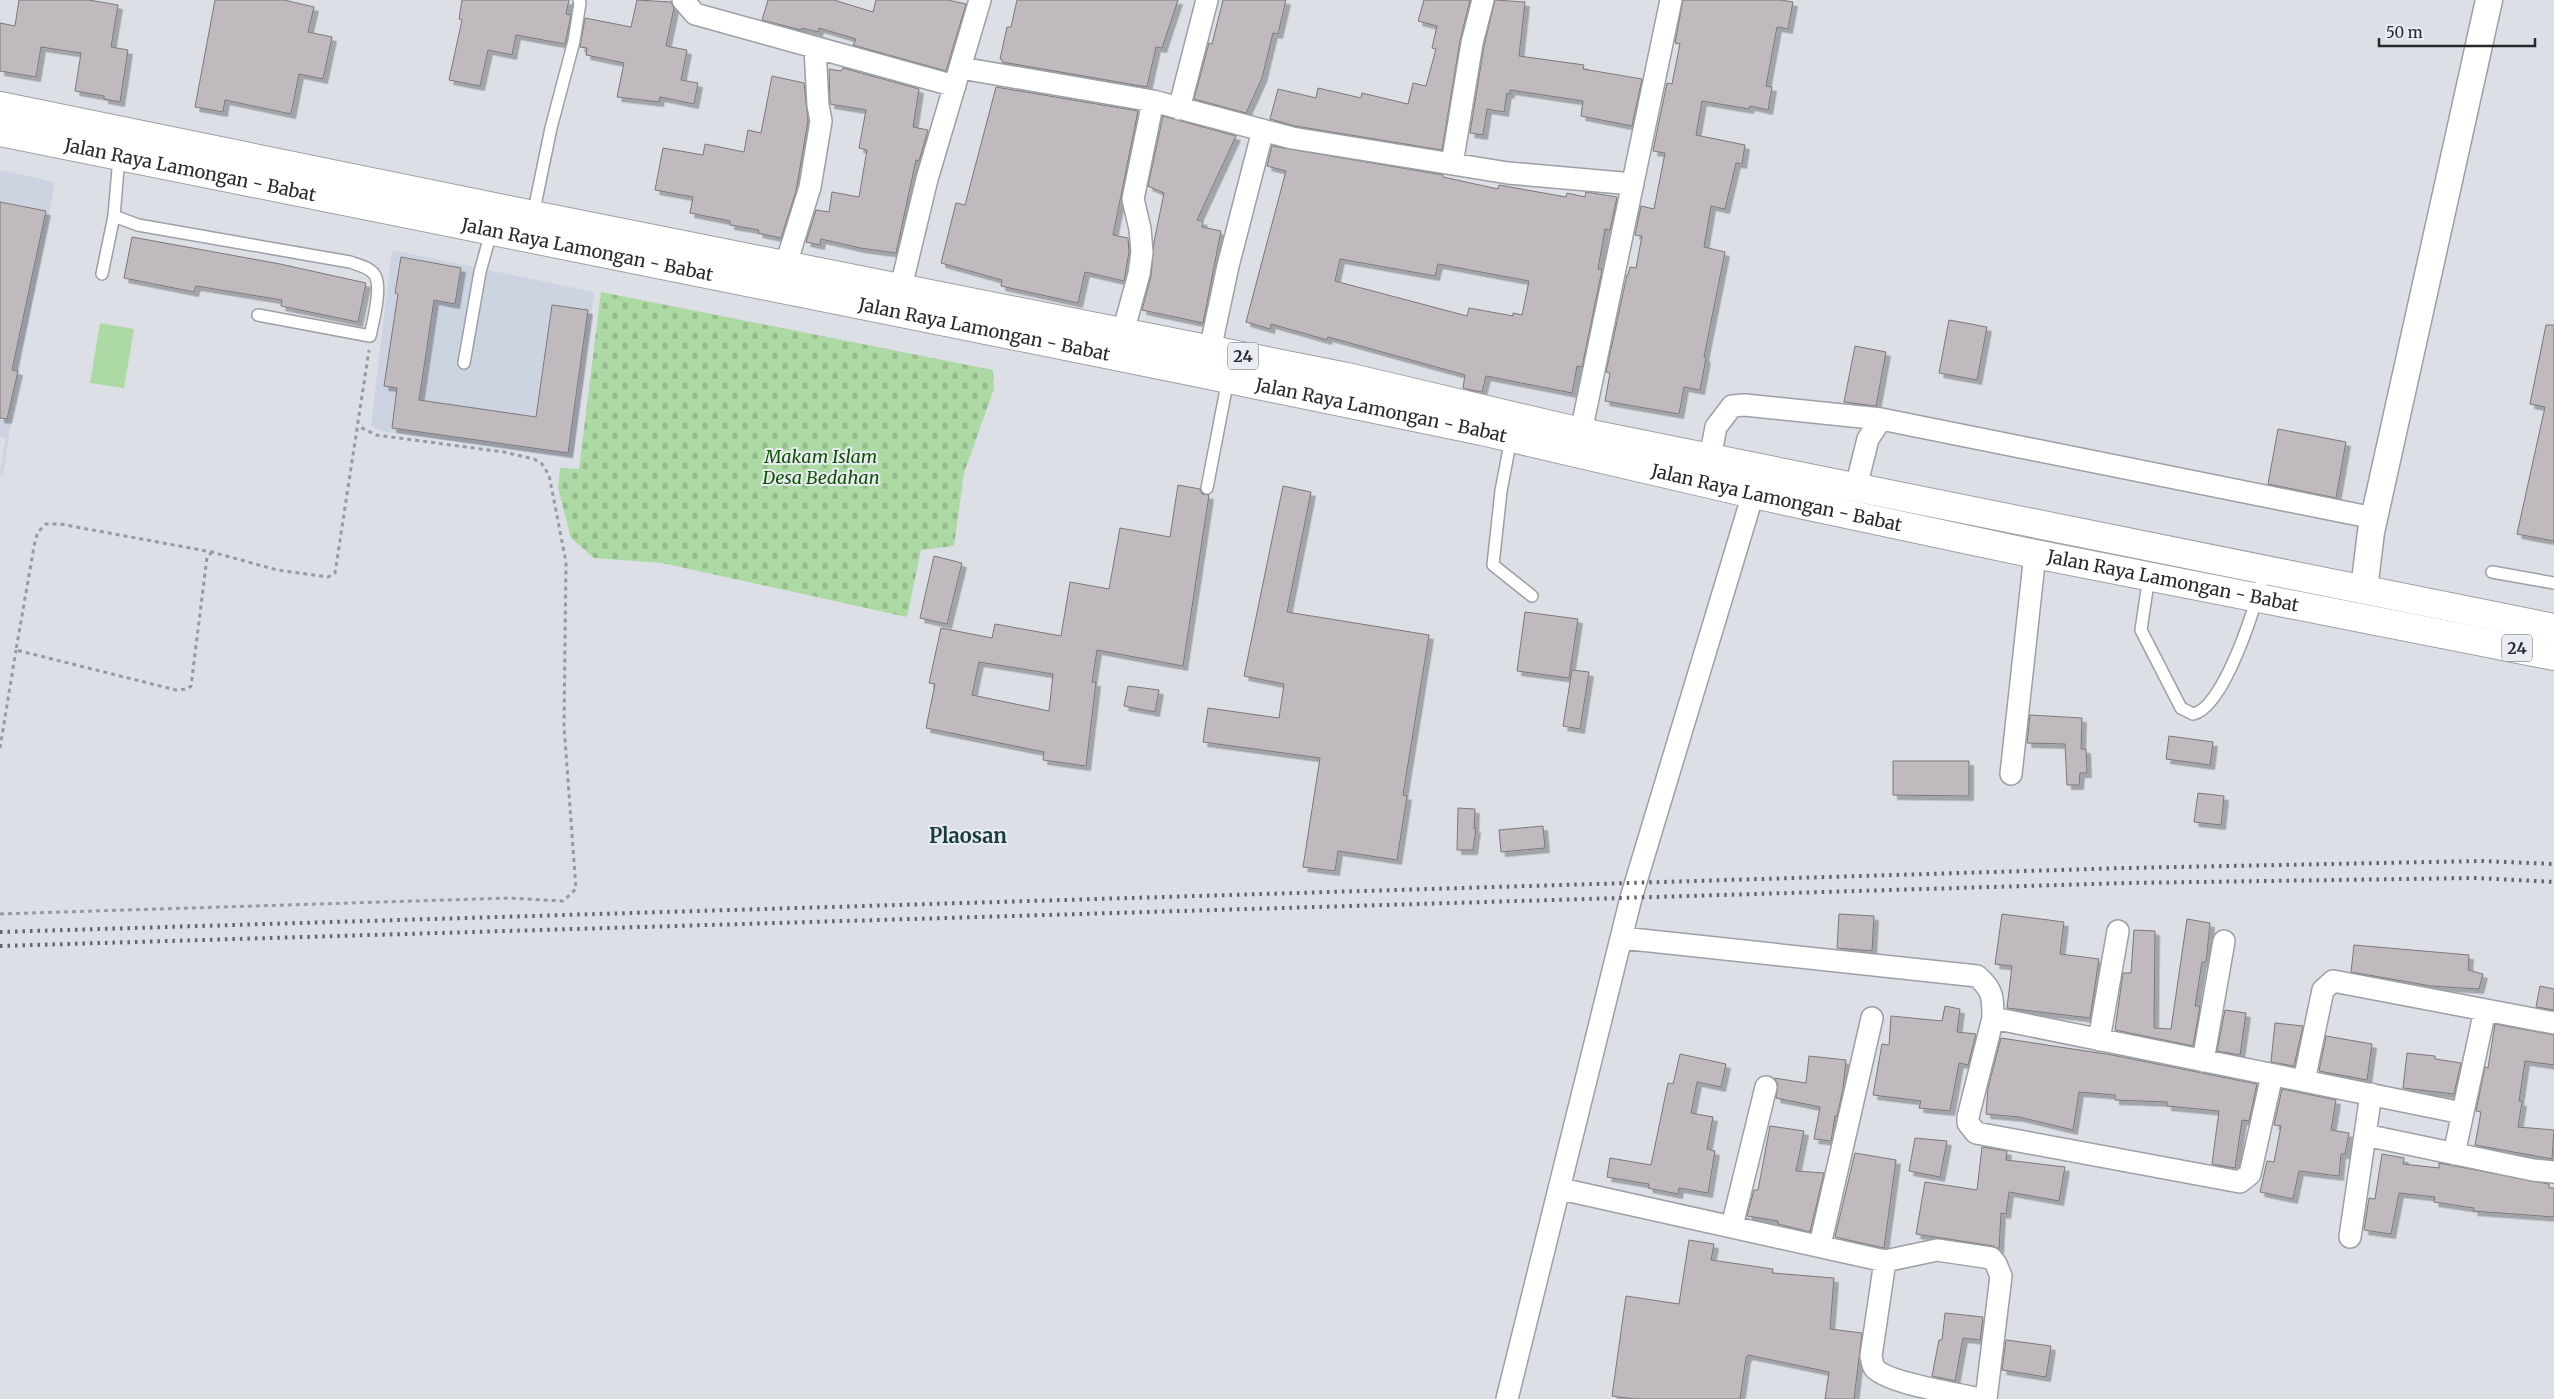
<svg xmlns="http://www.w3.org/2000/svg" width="2554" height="1399" font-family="Merriweather,serif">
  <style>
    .built { fill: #ccd4e1; fill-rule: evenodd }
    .cemetery { fill: url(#cemetery-stones) }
    .pitch { fill: #addaa4 }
    .building { fill: #c0b9bd; stroke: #7d767a; fill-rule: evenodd; filter: url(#shadow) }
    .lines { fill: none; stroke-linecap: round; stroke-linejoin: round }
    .service-casing { stroke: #9c9fa5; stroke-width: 14 }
    .minor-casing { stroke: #9c9fa5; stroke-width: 24 }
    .tertiary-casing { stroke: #9c9fa5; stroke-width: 29 }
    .trunk-casing { stroke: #9c9fa5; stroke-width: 30 }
    .path { stroke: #989aa0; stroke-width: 3; stroke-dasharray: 4 4; stroke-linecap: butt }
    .service { stroke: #fff; stroke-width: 11 }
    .minor { stroke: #fff; stroke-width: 21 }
    .tertiary { stroke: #fff; stroke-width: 26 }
    .trunk { stroke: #fff; stroke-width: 28 }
    .rail { stroke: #64656a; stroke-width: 4; stroke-dasharray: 2.5 5; stroke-linecap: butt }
    .labels { text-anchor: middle; stroke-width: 4; stroke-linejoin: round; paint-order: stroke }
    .shield { fill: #e9edf3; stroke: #626468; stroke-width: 1 }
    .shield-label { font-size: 16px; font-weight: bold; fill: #28292c }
    .street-label { font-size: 18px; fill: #28292c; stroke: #e9edf3 }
    .park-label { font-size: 18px; font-style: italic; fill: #105100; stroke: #e9edf3 }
    .quarter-label { font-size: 20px; font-weight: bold; fill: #183b3c; stroke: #e9edf3 }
  </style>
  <defs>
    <pattern id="cemetery-stones" width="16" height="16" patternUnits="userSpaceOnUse" patternTransform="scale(1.25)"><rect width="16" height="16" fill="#addaa4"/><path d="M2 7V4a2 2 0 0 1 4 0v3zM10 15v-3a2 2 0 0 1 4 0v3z" fill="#95bb8d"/></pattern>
    <filter id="shadow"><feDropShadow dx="4.5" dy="4.5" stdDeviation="0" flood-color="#0004"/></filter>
  </defs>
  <rect width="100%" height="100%" fill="#dcdfe6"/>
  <path class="built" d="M0 170 55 182 13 406 3 476 0 475V472L6 438 0 436V416L8 418 17 372 12 370 46 212 0 202Z
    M392 250 594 292 573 459 381 431 371 426ZM402 257 461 268 455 304 395 293ZM398 301 433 306 420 391ZM552 306 588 311 573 416 537 411ZM396 397 572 422 568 453 392 428Z"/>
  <path class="cemetery" d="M601 292 993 370 994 389 964 473 954 546 921 550 907 617 662 563 594 558 571 538 558 488 560 468 579 469Z"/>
  <path class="pitch" d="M100 323 134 329 124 388 90 383Z"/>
  <path class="building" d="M19 0H89L118 5 111 47 128 50 120 102 104 99V96L75 91 81 53 41 47 36 77 0 71V23L15 26Z
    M215 0H284L314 7 308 32 332 37 323 79 299 74 291 114 225 100 223 112 195 107Z
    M462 0H569L566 14 571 15 565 44 516 35 512 55 488 50 480 86 449 80 462 20 459 19Z
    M637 0 671 2 674 8 666 46 687 50 681 80 698 83 694 104 660 97 659 102 617 97 624 63 586 55 587 48 580 47 585 18 631 27Z
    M768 0H834L873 12 876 0H948L966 4 946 71 853 45 856 39 819 28 818 32 802 28 801 30 762 20Z
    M1017 0H1178L1162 48 1156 47 1147 87 1002 62V59H1000L1007 27H1011Z
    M1223 0H1286L1278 34 1273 33 1262 78 1246 113 1194 99 1209 43 1212 44Z
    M1424 0H1470L1460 41 1442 150 1295 126 1270 119 1278 89 1316 98 1318 88 1361 98 1362 93 1408 104 1413 83 1426 86 1436 49 1432 48 1437 26 1418 21Z
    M1495 0 1525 2 1519 56 1584 65 1583 69 1642 79 1632 126 1581 116 1583 101 1510 90V94L1507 93 1504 112 1487 109 1483 135 1470 133 1484 46Z
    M1683 0H1781L1793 2 1788 29 1777 27 1766 86 1772 87 1768 110 1750 106 1749 109 1702 101 1696 135 1745 145 1742 164 1736 163 1725 209 1711 206 1704 247 1725 252 1704 357 1706 358 1700 390 1684 387 1679 414 1605 401 1610 373 1606 372 1627 275H1628L1630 267 1636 268 1642 236 1635 235 1641 206 1654 209 1665 153 1653 151 1667 83 1672 84 1680 44 1675 43Z
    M843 68 919 89 913 127 928 130 919 161 916 160 896 253 860 248 821 239 820 245 806 242 816 210 829 212 832 192 859 197 867 150 859 148 866 110 830 104 829 69 841 71Z
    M772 76 804 83 808 121 796 191 781 238 758 233 759 230 730 225V221L690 213 693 197 655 190 663 148 703 155 705 144 744 152 748 130 761 133Z
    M996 87 1138 111 1113 235 1128 238 1129 252 1124 281 1085 272 1078 303 1001 286 1002 280 941 263 956 203 965 205Z
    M1163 116 1236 136 1197 220 1203 221 1202 227 1221 231 1203 323 1142 310 1151 276 1154 242 1164 193 1148 186Z
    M1272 146 1443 175V177L1498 189 1499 185 1566 197 1567 193 1585 197 1586 192 1617 197 1610 230 1605 229 1598 269 1602 270 1582 367 1577 366 1572 393 1486 376 1482 392 1471 390 1463 388 1465 375 1328 337 1327 340 1271 324 1270 329 1246 322 1286 171 1267 166ZM1340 259 1435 276 1438 264 1529 281 1522 315 1513 313V316L1469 308 1467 316 1335 281Z
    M0 202 46 211 12 370 18 371 7 419 0 418Z
    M132 237 280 264 366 283 358 322 281 306 282 300 196 286 194 292 124 278Z
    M401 257 461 268 455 304 434 300 419 400 536 417 552 305 588 310 568 453 392 428 397 388 384 386 398 294 395 293Z
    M1949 320 1987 327 1977 380 1939 373Z
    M2546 325H2554V541L2517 534 2545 407 2530 404Z
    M1855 346 1886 352 1876 406 1844 402Z
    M2278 429 2346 442 2336 498 2268 484Z
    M1178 485 1200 489 1202 494 1209 495 1183 666 1097 650 1092 682H1096L1086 766 1043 760 1044 752 926 728 935 684 929 683 941 628 992 638 995 624 1061 636 1070 582 1109 589 1120 528 1170 537ZM979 662 1053 674 1049 711 972 695Z
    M1283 486 1311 492 1287 612 1429 635 1403 795 1407 796 1397 860 1338 851 1335 871 1303 867 1320 758 1203 742 1208 708 1279 718 1284 684 1244 676Z
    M934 556 962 563 947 624 920 618Z
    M1525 612 1578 619 1569 678 1517 671Z
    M1572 670 1589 672 1580 729 1563 726Z
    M1128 686 1159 690 1155 712 1124 706Z
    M2030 715 2082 718 2081 749H2086L2087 773H2080L2079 785H2067L2065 744 2027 743Z
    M2169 736 2213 742 2210 765 2166 759Z
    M1893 761H1969V796L1893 795Z
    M2198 793 2224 796 2221 825 2194 822Z
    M1458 808 1475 809 1474 829 1476 828 1473 850H1457Z
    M1543 826 1545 848 1501 852 1499 830Z
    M1839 914 1874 916 1872 951 1837 948Z
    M2002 914 2064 922 2060 954 2099 959 2090 1018 2007 1008 2012 966 1995 964Z
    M2187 919 2210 923 2206 962H2202L2195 1006H2200L2193 1046 2115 1030 2123 973H2131L2134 930 2155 931 2154 1028 2171 1029Z
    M2354 945 2469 955 2468 970 2483 974 2479 989 2431 986 2351 972Z
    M2540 986 2554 989V1010L2536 1007Z
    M1945 1006 1960 1009 1957 1032 1976 1034 1968 1065 1959 1063 1950 1111 1919 1108 1921 1101 1873 1095 1882 1044 1889 1045 1891 1016 1942 1021Z
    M2225 1010 2246 1013 2240 1055 2217 1051Z
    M2275 1023 2303 1026 2294 1066 2271 1062Z
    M2495 1024 2554 1035V1065L2525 1061 2519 1101 2522 1102 2518 1127 2554 1130 2552 1159 2475 1145 2481 1112 2476 1111 2485 1067 2488 1068Z
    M2326 1036 2372 1044 2367 1080 2319 1071Z
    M2001 1038 2112 1055 2257 1084 2249 1121 2242 1120 2235 1168 2212 1164 2219 1111 2167 1106V1102L2115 1100V1095L2079 1092 2073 1130 2019 1117 1986 1114 1988 1088Z
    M2407 1053 2435 1056V1059L2461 1063 2454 1094 2403 1088Z
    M1680 1054 1726 1064 1721 1087 1697 1082 1691 1113 1713 1117 1707 1149 1715 1151 1708 1193 1679 1188 1678 1194 1648 1188 1649 1184 1607 1177 1610 1158 1651 1165 1668 1083 1673 1084Z
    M1809 1056 1846 1060 1843 1089 1837 1116H1835L1831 1141 1814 1139 1820 1107 1776 1098 1778 1084 1774 1078 1806 1083Z
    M2282 1089 2336 1100 2331 1130 2349 1133 2345 1154H2341L2339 1176 2299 1171 2293 1199 2260 1192 2267 1161 2274 1162 2281 1126 2274 1125Z
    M1770 1126 1804 1131 1796 1171 1824 1173 1810 1232 1778 1224V1221L1747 1216 1754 1190H1758Z
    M1915 1138 1947 1141 1940 1177 1909 1171Z
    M1982 1147 2007 1151 2006 1160 2065 1167 2059 1201 2009 1192 2006 1214 2001 1213 1999 1249 1993 1246 1916 1234 1925 1182 1977 1190Z
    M1855 1153 1896 1160 1884 1248 1835 1237Z
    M2382 1154 2404 1158 2403 1164 2439 1168V1163L2549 1184V1188H2554V1217L2473 1211 2474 1208 2434 1202 2435 1197 2399 1193 2391 1234 2364 1230 2369 1198 2375 1199Z
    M1689 1240 1714 1244 1711 1260 1773 1269 1772 1273 1834 1278 1830 1329 1862 1333 1854 1399H1825L1829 1372 1748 1355 1746 1358 1740 1399H1634L1612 1396 1626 1296 1679 1304Z
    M1945 1313 1983 1317 1980 1340 1963 1338 1955 1381 1932 1376 1939 1340H1942Z
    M2006 1340 2051 1346 2046 1377 2002 1370Z"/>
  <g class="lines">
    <g class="service-casing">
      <path id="service" d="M119 157 114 216 138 225 350 262C358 265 369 267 374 274 383 285 373 322 370 336L258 315
        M533 215 551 128 574 41 580 3 579 0
        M102 274 114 216
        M464 363 480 272 491 232
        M1511 438 1501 491 1493 565 1532 596
        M1207 488 1228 379
        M2492 572 2554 583
        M2149 576 2141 630 2181 708 2193 714C2225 708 2258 599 2265 568"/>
    </g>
    <g class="minor-casing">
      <path id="minor" d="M683 0 695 14 955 86
        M961 68 1153 101 1292 138 1508 173 1633 184
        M1179 109 1207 0
        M1452 164 1472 43 1483 0
        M786 264 810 187 821 121 818 105 815 48
        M901 287 927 179 980 0
        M1123 332 1139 274 1142 252 1140 229 1133 199 1153 101
        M1210 350 1228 266 1263 130
        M1581 432 1671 0
        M1710 458 1716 427 1732 406 1745 405 1881 419
        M1856 487 1868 439 1881 419 2374 518
        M2011 774 2035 554
        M1622 938 1977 976C1993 990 1993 997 1993 1018L2462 1113
        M1993 1018 1968 1117V1123L1976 1133 2240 1182 2250 1174 2272 1075
        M2099 1040 2118 931
        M2203 1061 2224 941
        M2304 1081 2323 990 2333 981 2554 1023
        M2365 1135 2533 1170 2554 1172
        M2454 1154 2485 1010
        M1561 1189 1885 1261 1937 1250 1991 1258 1996 1264 2001 1276 1986 1399
        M1732 1226 1766 1087
        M2350 1237 2371 1094
        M1820 1245 1872 1018
        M1885 1261 1871 1356C1872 1359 1872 1364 1874 1367 1883 1382 1961 1395 1981 1399
        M1507 1399 1631 898 1753 494"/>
    </g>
    <g class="tertiary-casing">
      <path id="tertiary" d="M2364 589 2371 532 2489 0"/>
    </g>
    <g class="trunk-casing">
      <g id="trunk">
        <path d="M0 106 533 215 1347 377 1581 432 2554 628"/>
        <path id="s1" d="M0 132 1175 368 1482 431 1753 494 2035 554 2554 656"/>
      </g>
    </g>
    <path class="path" d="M212 552 207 557 191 686 187 689 176 690 16 650 35 541 38 532 46 524H60L212 552 277 570 328 577 335 573 369 350
      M0 748 16 650
      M0 914 508 898 563 901 576 889 564 726 566 562 549 475 542 464 534 459 504 452 376 435 358 426"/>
    <use href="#service" class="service"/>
    <use href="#minor" class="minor"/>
    <use href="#tertiary" class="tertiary"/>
    <use href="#trunk" class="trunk"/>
    <path class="rail" d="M0 932 2126 868 2481 861 2554 864
      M0 946 2126 883 2476 878 2554 882"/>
  </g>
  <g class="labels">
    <g class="shield">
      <rect x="1228" y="342.5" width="30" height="27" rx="4"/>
      <rect x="2502" y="634.5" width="30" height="27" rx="4"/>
    </g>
    <g class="shield-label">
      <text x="1243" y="362">24</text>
      <text x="2517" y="654">24</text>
    </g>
    <g class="street-label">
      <text dy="6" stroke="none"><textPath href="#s1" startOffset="194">Jalan Raya Lamongan - Babat</textPath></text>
      <text dy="6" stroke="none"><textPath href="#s1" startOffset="599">Jalan Raya Lamongan - Babat</textPath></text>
      <text dy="6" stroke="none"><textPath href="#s1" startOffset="1004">Jalan Raya Lamongan - Babat</textPath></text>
      <text dy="6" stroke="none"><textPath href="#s1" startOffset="1409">Jalan Raya Lamongan - Babat</textPath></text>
      <text dy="6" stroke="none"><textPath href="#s1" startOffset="1814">Jalan Raya Lamongan - Babat</textPath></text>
      <text dy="6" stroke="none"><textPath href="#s1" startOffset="2219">Jalan Raya Lamongan - Babat</textPath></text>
    </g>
    <g class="park-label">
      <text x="821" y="463">Makam Islam<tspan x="821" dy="21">Desa Bedahan</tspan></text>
    </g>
    <g class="quarter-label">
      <text x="968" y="843">Plaosan</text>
    </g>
  </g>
  <path d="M2379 38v8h156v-8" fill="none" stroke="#28292c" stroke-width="2.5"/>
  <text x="2386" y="38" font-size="15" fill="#28292c" stroke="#e9edf3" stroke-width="4" paint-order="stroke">50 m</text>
</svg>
